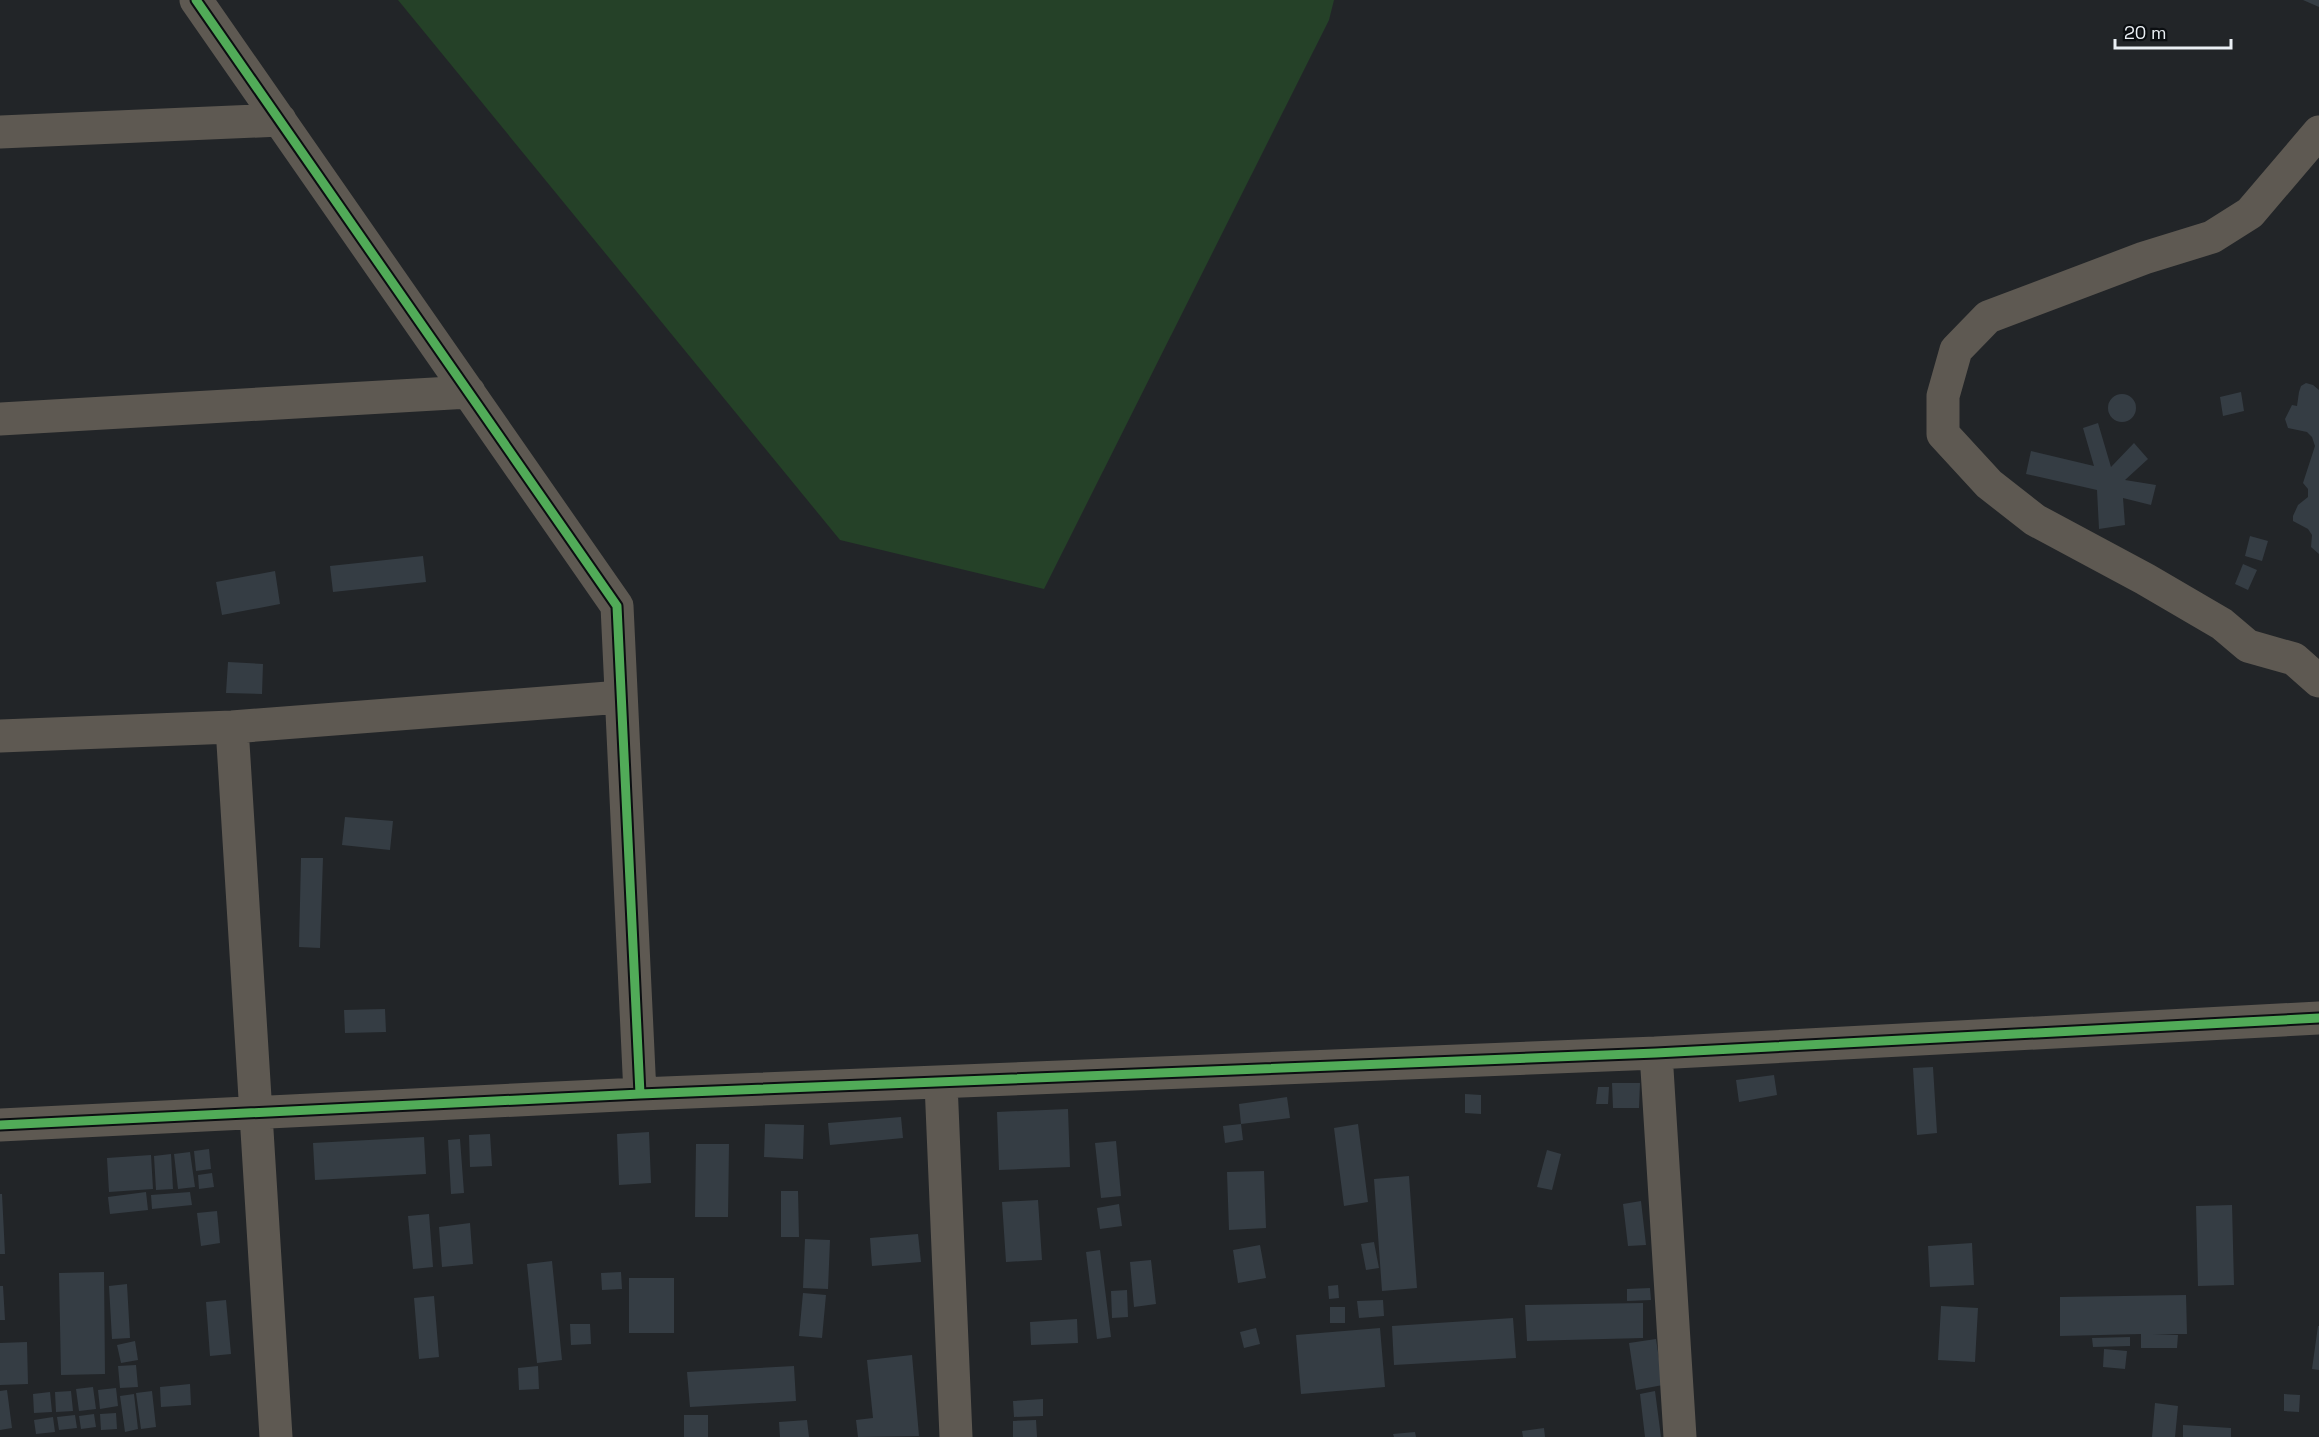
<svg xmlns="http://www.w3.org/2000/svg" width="2319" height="1437" font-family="'Space Grotesk',sans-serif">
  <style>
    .green { fill: #254128 }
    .building { fill: #353d44 }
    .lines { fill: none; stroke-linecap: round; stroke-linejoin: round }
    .minor { stroke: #5e5952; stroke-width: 33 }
    .cycleway-casing { stroke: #0b0e11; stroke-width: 13 }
    .cycleway { stroke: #51ab58; stroke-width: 9 }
  </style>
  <rect width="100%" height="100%" fill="#222528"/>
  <path class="green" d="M398 0H1334L1329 20 1044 589 840 540Z"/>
  <path class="building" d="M2303 0H2319V7Z
    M2306 383 2313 385 2319 390V554L2311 547 2312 535 2308 529 2293 521V516L2298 505 2308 497V489L2303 483 2315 446 2312 437 2307 432 2288 428 2285 419 2292 405 2297 406 2299 392 2301 386Z
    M2241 392 2244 411 2223 416 2220 397Z
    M2108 408a14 14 0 1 1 28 0a14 14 0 1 1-28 0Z
    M2098 423 2111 467 2134 443 2148 459 2125 480 2156 485 2151 505 2123 498 2125 525 2099 529 2097 490 2026 474 2031 451 2094 466 2083 428Z
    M2250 536 2268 541 2262 561 2245 556Z
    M423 556 426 582 333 592 330 566Z
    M2243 564 2257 570 2248 590 2235 584Z
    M275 571 280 604 222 615 216 582Z
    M228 662 263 664 262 694 226 693Z
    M345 817 393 821 390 850 342 845Z
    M301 858H323L320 948 299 947Z
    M385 1009 386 1032 345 1033 344 1010Z
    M1933 1067 1937 1133 1917 1135 1913 1068Z
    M1774 1075 1777 1095 1739 1102 1736 1080Z
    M1612 1083H1640L1639 1108H1613Z
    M1598 1087H1609L1608 1104H1596Z
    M1465 1094 1481 1095V1114L1465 1113Z
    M1287 1097 1290 1118 1241 1124 1243 1140 1225 1143 1223 1126 1241 1124 1239 1104Z
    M1068 1109 1070 1167 999 1170 997 1112Z
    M901 1117 903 1138 830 1145 828 1123Z
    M765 1124 804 1125 803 1159 764 1157Z
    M1358 1124 1368 1202 1344 1206 1334 1128Z
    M649 1132 651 1183 619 1185 617 1134Z
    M490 1134 492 1166 470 1167 469 1135Z
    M424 1137 426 1174 315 1180 313 1143Z
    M460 1139 464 1193 451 1194 448 1140Z
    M1116 1141 1121 1196 1101 1198 1095 1143Z
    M696 1144H729L728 1217H695Z
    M209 1149 211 1169 196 1171 194 1151Z
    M1547 1150 1561 1154 1552 1190 1537 1187Z
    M190 1152 195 1187 178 1189 174 1154Z
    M171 1154 173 1189 156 1190 154 1156Z
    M151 1155 153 1189 109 1192 107 1158Z
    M1264 1171 1266 1228 1229 1230 1227 1172Z
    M212 1173 214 1187 199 1189 198 1175Z
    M1409 1176 1417 1288 1382 1291 1374 1179Z
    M781 1191H798L799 1237H781Z
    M146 1192 148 1210 110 1214 108 1197Z
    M190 1192 192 1205 152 1209 151 1195Z
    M0 1194H2L5 1254H0Z
    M1038 1200 1042 1260 1006 1262 1002 1202Z
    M1641 1201 1646 1245 1628 1246 1623 1204Z
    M1119 1204 1122 1226 1100 1229 1097 1208Z
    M2232 1205 2234 1285 2198 1286 2196 1206Z
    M217 1211 220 1243 201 1246 197 1213Z
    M429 1214 433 1267 413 1269 408 1216Z
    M470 1223 473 1264 442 1267 439 1227Z
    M918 1234 921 1262 872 1266 870 1238Z
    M805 1239 830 1240 828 1289 803 1288Z
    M1374 1242 1379 1268 1366 1270 1361 1244Z
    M1972 1243 1974 1285 1930 1287 1928 1246Z
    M1260 1245 1266 1278 1238 1283 1233 1250Z
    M1100 1250 1111 1337 1097 1339 1086 1252Z
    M1151 1260 1156 1304 1134 1307 1130 1262Z
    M552 1261 562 1360 537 1363 527 1264Z
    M104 1272 105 1374 61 1375 59 1273Z
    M621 1272 622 1289 602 1290 601 1273Z
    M629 1278H674V1333H629Z
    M127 1284 130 1338 112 1339 109 1286Z
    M1338 1285 1339 1298 1329 1299 1328 1286Z
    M0 1286H3L5 1320H0Z
    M1650 1288 1651 1300 1627 1301V1289Z
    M1127 1290 1128 1317 1112 1318 1111 1291Z
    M803 1293 826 1295 822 1338 799 1336Z
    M2186 1295 2187 1334H2153L2178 1335 2177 1348H2141V1334L2060 1336V1297Z
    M434 1296 439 1357 419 1359 414 1298Z
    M226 1300 231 1354 210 1356 206 1302Z
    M1383 1300 1384 1316 1359 1318 1357 1301Z
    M1643 1303V1338L1527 1341 1525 1305Z
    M1941 1306 1978 1308 1975 1362 1938 1360Z
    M1330 1307H1345V1323H1330Z
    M1513 1318 1516 1358 1394 1365 1392 1326Z
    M1077 1319 1078 1343 1031 1345 1030 1322Z
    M570 1324H590L591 1344 571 1345Z
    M2318 1326H2319V1370L2312 1369Z
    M1256 1328 1260 1344 1244 1348 1240 1332Z
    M1380 1328 1385 1387 1301 1394 1296 1335Z
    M2130 1337V1346L2093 1347 2092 1338Z
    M1656 1339 1663 1385 1636 1390 1629 1343Z
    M135 1341 138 1360 121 1363 117 1345Z
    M27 1342 28 1384 0 1385V1343Z
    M2104 1349 2127 1351 2125 1369 2103 1367Z
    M912 1355 919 1436 858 1437 856 1420 873 1418 867 1360Z
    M136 1365 138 1387 120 1388 118 1366Z
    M538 1366 539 1389 519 1390 518 1368Z
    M794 1366 796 1401 690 1407 687 1372Z
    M190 1384 191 1405 161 1407 160 1387Z
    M93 1387 96 1409 79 1411 76 1389Z
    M116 1388 118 1406 100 1409 98 1390Z
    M7 1390 12 1428 0 1430V1391Z
    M71 1391 73 1411 56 1412 55 1392Z
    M152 1391 156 1427 141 1429 136 1393Z
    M1655 1391 1661 1437H1645L1640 1394Z
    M50 1392 52 1412 34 1413 33 1394Z
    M134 1394 138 1429 125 1432 120 1396Z
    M2284 1394 2300 1395 2299 1412 2284 1411Z
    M1043 1399V1416L1014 1417 1013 1401Z
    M2155 1403 2178 1406 2175 1437H2152Z
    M116 1413 117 1429 101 1430 100 1414Z
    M94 1414 96 1427 81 1429 79 1416Z
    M75 1415 77 1428 59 1430 57 1417Z
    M684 1415H708V1437H684Z
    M53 1417 55 1432 36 1434 34 1420Z
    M807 1420 809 1437H780L779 1422Z
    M1036 1420 1037 1437H1013V1421Z
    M2183 1425 2231 1428V1437H2183Z
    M1544 1428 1545 1437H1523L1522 1431Z
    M1415 1432 1416 1437H1394L1393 1434Z"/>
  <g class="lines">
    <path class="minor" d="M196 0 617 606 640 1094
      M0 132 280 120
      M2319 132 2250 213 2212 237 2144 258 1988 317 1956 350 1943 396V434L1989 484 2035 520 2145 579 2222 624 2248 646 2294 659 2319 681
      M0 419 469 392
      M232 727 276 1437
      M0 736 232 727 621 697
      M1656 1053 1680 1437
      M941 1083 956 1437
      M0 1125 640 1094 1656 1053 2319 1018"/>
    <g class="cycleway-casing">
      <path id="cycleway" d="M196 0 617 606 640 1094
        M0 1125 640 1094 1656 1053 2319 1018"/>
    </g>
    <use href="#cycleway" class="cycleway"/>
  </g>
  <path d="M2115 39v9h116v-9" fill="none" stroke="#eaeff4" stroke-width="3"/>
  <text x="2124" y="39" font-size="18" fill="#eaeff4" stroke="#0b0e11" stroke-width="4.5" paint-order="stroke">20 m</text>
</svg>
